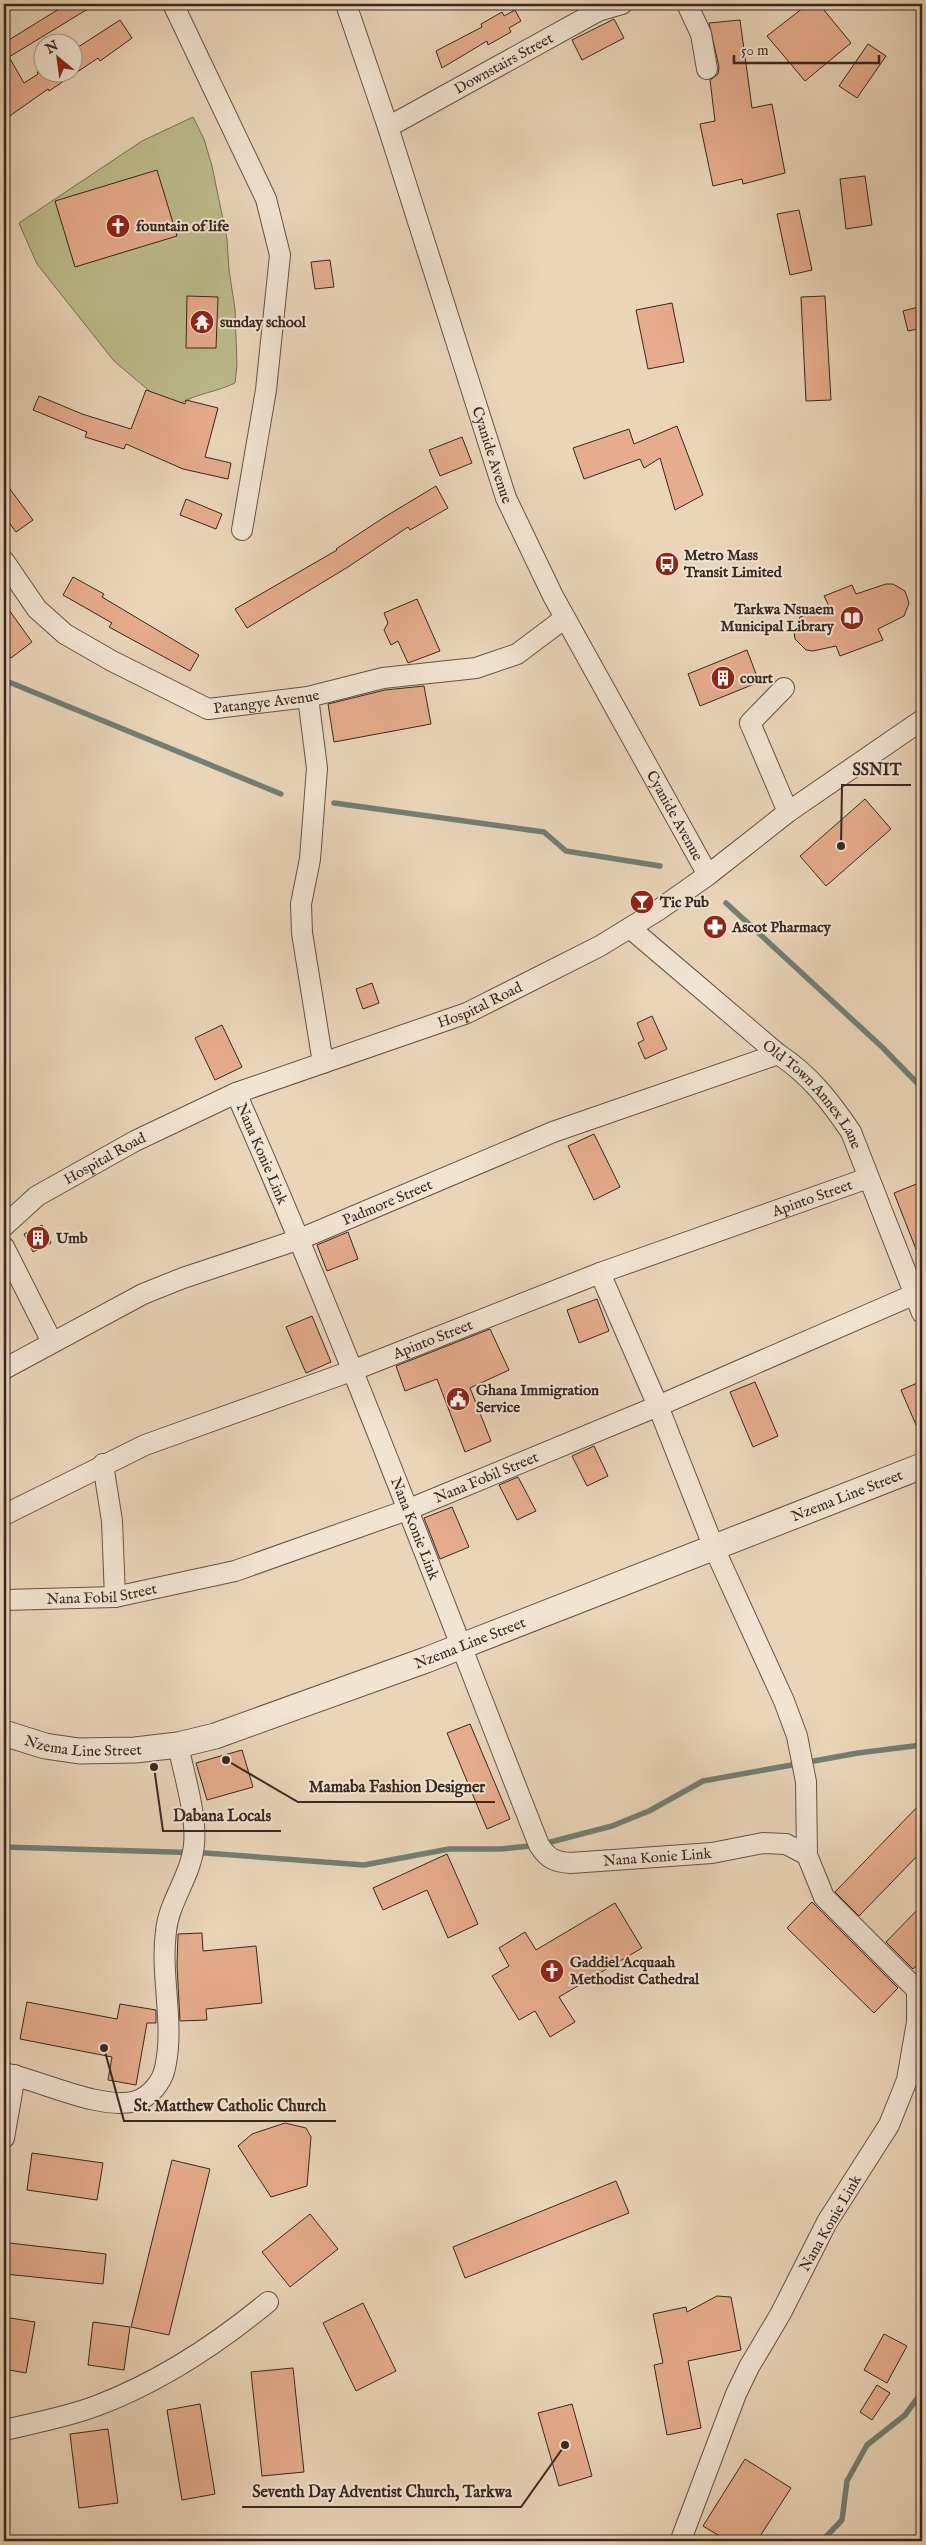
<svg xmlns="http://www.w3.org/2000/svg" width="926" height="2545" font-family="'IM FELL English',serif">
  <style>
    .green { fill: #bdbb8b; stroke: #7a7156 }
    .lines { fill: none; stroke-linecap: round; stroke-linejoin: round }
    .stream { stroke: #727f73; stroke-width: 5.5 }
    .building { fill: #e6ac8d; stroke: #382720 }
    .minor-casing { stroke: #645246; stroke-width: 22 }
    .tertiary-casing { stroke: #645246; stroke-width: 27 }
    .minor { stroke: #f1e4d2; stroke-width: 20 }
    .tertiary { stroke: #f1e4d2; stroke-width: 25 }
    .labels { text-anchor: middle; stroke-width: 4; stroke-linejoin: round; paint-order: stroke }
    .street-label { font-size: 15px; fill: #382720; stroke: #f1e4d2 }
    .poi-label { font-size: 15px; font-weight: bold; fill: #382720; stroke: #f1e4d2; text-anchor: start }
    .leader { fill: none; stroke: #382720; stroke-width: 2 }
    .callout-dot { fill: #382720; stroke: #f1e4d2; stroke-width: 2 }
    .callout-label { font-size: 16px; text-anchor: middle; font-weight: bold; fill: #382720; stroke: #f1e4d2; stroke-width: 4; stroke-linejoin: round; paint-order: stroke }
  </style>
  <rect width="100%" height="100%" fill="#ead5b9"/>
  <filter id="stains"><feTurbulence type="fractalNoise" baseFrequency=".004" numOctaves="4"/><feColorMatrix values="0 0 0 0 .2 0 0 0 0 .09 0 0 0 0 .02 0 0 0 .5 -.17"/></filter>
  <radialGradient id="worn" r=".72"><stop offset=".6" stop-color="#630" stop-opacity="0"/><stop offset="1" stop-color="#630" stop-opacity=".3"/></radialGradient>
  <path class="green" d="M193 117 204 139 212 166 227 239 229 270 235 309 237 365 235 383C217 392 198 393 181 403L159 399 114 361 37 264 19 223 142 141Z"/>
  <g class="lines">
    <path class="stream" d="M4 680 281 794
      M334 803 544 832 566 851 660 866
      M726 903 882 1047 922 1088
      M4 1847 205 1853 364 1865 449 1849H501L539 1845 612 1826 649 1811 703 1781 858 1753 922 1745
      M822 2541 842 2520 847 2481 867 2445 905 2415 922 2392"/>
  </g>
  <path class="building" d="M67 4H96L9 57 24 83 38 74 37 72H72V51L120 20 132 38 100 61 98 58 49 91 48 89 4 120V43Z
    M808 4H819L851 43 805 81 767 36Z
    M515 10 521 21 509 28 511 32 488 45 487 41 442 68 436 51 482 27 481 24 502 12 504 16Z
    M614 19 624 38 582 60 572 40Z
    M740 20 752 108 772 104 785 173 743 184 742 179 713 186 700 124 715 121 710 80 718 74 719 67 709 23Z
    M868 44 886 56 857 98 839 86Z
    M157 170 177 236 75 267 55 201Z
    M865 176 872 225 846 229 840 179Z
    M799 210 812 270 790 275 777 214Z
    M330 260 334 287 315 289 311 262Z
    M187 296 218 297 216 348H186Z
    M825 296 831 400 806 401 801 297Z
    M672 303 684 362 648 369 636 310Z
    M922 306V328L908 331 903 311Z
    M146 390 185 404 186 400 218 408 205 457 231 463 228 479 183 469 126 444 124 449 85 437 87 432 33 410 39 396 82 414 131 429Z
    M677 426 703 495 675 510 660 458 644 468 640 459 584 479 573 448 629 429 634 444Z
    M462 437 472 463 440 476 429 450Z
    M4 481 33 520 16 532 4 516Z
    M436 486 448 508 410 530 408 527 348 567 247 628 235 609 337 550 336 549 383 518Z
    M186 499 222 514 216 529 180 515Z
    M73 577 104 594 102 597 199 655 190 671 109 627 112 623 63 595Z
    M886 584H893L905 591 909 603 904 616 878 629 883 640 840 656 836 646 813 651 806 650 795 639 794 631 800 617 829 606 824 596 852 585 856 594Z
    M417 599 440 651 408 663 398 641 391 645 384 630 388 623 384 613Z
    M4 603 32 642 11 658 4 648Z
    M747 650 759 682 700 706 688 674Z
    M424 686 431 724 334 742 328 704 385 690Z
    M865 799 891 829 826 886 800 856Z
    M372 983 379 1003 363 1009 356 989Z
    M652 1016 667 1049 645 1059 638 1043 644 1040 637 1023Z
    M222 1025 242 1067 215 1080 195 1038Z
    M594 1134 620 1187 594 1200 568 1146Z
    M919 1183 922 1192 921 1262 894 1193Z
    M42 1225 51 1243 33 1252 24 1234Z
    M348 1232 358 1259 327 1271 317 1245Z
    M597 1299 609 1331 579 1343 567 1310Z
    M312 1316 331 1362 306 1373 286 1327Z
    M490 1329 509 1370 470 1388 491 1441 465 1452 437 1379 405 1391 396 1366Z
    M922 1381V1439L901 1390Z
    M755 1382 778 1436 753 1447 730 1392Z
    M594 1446 608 1476 587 1486 572 1456Z
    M518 1477 536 1511 517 1520 499 1485Z
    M452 1507 469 1547 440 1559 424 1518Z
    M470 1724 510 1819 487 1829 447 1733Z
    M242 1750 253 1787 207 1800 196 1763Z
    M922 1802V1851L859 1916 835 1892Z
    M447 1854 478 1924 448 1938 427 1890 383 1910 373 1888Z
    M812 1902 898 1988 874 2013 787 1928Z
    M615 1903 642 1948 559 1997 575 2022 550 2037 535 2011 519 2020 492 1976 509 1966 499 1948 525 1932 536 1950Z
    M922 1905V1960L913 1969 886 1942Z
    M202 1933 203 1951 256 1946 262 2003 206 2009 207 2020 180 2021 177 1965 178 1934Z
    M27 2002 117 2019 120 2004 156 2010V2023H147L136 2085 108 2080 112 2057 20 2039Z
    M285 2123 306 2128 311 2137 307 2186 271 2197 238 2146 252 2134Z
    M32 2153 103 2163 97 2200 27 2190Z
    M172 2160 210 2169 169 2335 131 2327Z
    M616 2181 629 2213 465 2278 453 2247Z
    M310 2214 338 2249 290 2287 262 2252Z
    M9 2243 106 2254 103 2284 5 2274Z
    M717 2296 731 2297 741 2350 688 2361 701 2428 667 2435 654 2365 663 2363 653 2314 686 2307 687 2312Z
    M363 2303 396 2371 356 2391 323 2323Z
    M4 2317 35 2322 26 2373 4 2369Z
    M93 2322 130 2327 124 2370 88 2365Z
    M884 2334 907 2346 887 2383 864 2370Z
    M293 2368 304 2472 262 2476 251 2372Z
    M877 2385 890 2393 872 2420 860 2412Z
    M200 2404 215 2494 182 2500 167 2410Z
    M572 2404 592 2476 559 2486 538 2413Z
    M108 2429 118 2503 79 2508 70 2434Z
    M745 2459 791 2488 757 2541H728L703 2526Z"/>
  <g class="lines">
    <g class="minor-casing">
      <g id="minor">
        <path d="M173 4 266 199 280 255 266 390 242 530"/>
        <path id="s1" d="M346 4 388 127 506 498 553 596 708 875"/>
        <path d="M687 4 701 34 707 69"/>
        <path id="s2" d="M388 127 598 11 622 4"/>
        <path id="s3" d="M4 561 37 609 65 634 112 661 208 709 308 697 383 678 476 668 517 654 565 618"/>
        <path d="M784 688 750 723 788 812"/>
        <path d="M308 697 317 768 310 859 301 904 302 933 323 1063"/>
        <path id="s4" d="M630 928 778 1054C809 1074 830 1101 851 1132L922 1313"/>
        <path id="s5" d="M236 1093C345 1340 440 1594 539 1845 548 1859 555 1862 571 1863L712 1853 763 1843 786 1844 807 1855 824 1897 917 1990V2022L907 2080 889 2125 827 2222 781 2313 749 2367 736 2394 682 2537 683 2541"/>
        <path id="s6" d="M4 1226 37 1196 135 1141 236 1093 467 1013 600 946 657 911 708 875 788 812 922 720"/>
        <path d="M4 1247 52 1342"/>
        <path d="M600 1273 658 1406 714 1548 784 1701 797 1736 806 1782 807 1855"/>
        <path id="s7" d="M4 1369 143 1294 183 1278 300 1239 553 1132 778 1054"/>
        <path d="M103 1464 112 1521 115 1597"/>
        <path id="s8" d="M4 1515 145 1445 354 1370 600 1273 868 1178"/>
        <path id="s9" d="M4 1600 115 1597 235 1571 407 1510 658 1406 922 1291"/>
        <path d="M4 2073C40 2080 101 2111 136 2101 150 2097 162 2082 165 2068 175 2024 160 1976 166 1931 169 1901 191 1876 194 1845 197 1815 184 1775 178 1745"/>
        <path d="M4 2138 15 2075"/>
        <path d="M4 2430C34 2423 67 2417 96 2406 160 2382 216 2345 268 2302"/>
      </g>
    </g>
    <g class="tertiary-casing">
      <g id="tertiary">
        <path id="s10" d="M4 1733 45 1746 79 1751 135 1750 178 1745 215 1736 426 1660 922 1466"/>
      </g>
    </g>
    <use href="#minor" class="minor"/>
    <use href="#tertiary" class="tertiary"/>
  </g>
  <defs>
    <g id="church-disc" transform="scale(1.25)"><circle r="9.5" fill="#8f2418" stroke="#f1e4d2"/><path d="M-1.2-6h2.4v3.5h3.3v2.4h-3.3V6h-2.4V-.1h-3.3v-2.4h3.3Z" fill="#fff"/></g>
    <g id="temple-disc" transform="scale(1.25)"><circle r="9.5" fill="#8f2418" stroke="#f1e4d2"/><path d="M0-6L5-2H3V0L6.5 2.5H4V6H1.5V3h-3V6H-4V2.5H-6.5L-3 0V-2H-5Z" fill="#fff"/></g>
    <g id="bus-disc" transform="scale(1.25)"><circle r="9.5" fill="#8f2418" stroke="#f1e4d2"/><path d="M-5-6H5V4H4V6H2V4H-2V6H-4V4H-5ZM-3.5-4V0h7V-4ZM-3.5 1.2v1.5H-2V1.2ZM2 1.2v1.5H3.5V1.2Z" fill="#fff"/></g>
    <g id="library-disc" transform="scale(1.25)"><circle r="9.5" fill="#8f2418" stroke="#f1e4d2"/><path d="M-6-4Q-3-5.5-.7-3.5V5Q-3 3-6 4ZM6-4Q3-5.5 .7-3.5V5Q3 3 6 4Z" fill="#fff"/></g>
    <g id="building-disc" transform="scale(1.25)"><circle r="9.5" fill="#8f2418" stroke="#f1e4d2"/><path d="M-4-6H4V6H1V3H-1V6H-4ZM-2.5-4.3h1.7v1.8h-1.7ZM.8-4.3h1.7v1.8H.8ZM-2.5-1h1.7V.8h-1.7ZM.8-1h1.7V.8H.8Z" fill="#fff"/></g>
    <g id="bar-disc" transform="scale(1.25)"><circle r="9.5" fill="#8f2418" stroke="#f1e4d2"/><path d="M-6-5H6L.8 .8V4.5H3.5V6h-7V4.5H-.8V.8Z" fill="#fff"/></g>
    <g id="pharmacy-disc" transform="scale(1.25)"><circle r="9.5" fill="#8f2418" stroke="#f1e4d2"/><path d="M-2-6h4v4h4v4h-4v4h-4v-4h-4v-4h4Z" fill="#fff"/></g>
    <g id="civic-disc" transform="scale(1.25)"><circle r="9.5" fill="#8f2418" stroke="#f1e4d2"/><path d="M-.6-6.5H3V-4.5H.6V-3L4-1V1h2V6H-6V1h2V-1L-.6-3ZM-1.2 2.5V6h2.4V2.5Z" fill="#fff"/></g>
  </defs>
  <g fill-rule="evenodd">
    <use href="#church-disc" x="118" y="226"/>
    <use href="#temple-disc" x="202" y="322"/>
    <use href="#bus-disc" x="667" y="564"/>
    <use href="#library-disc" x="852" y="618"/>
    <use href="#building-disc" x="723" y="678"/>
    <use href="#bar-disc" x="642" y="902"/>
    <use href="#pharmacy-disc" x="715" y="927"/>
    <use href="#building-disc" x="38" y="1238"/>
    <use href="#civic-disc" x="458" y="1399"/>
    <use href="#church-disc" x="552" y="1971"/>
  </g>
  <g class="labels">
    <g class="street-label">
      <text dy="5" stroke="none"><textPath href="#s2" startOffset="132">Downstairs Street</textPath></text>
      <text dy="5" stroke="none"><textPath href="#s1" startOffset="474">Cyanide Avenue</textPath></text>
      <text dy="5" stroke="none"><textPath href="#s3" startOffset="316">Patangye Avenue</textPath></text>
      <text dy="5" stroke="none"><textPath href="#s1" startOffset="879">Cyanide Avenue</textPath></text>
      <text dy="5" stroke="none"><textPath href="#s6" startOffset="528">Hospital Road</textPath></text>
      <text dy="5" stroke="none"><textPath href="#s4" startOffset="248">Old Town Annex Lane</textPath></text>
      <text dy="5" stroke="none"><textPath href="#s5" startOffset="66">Nana Konie Link</textPath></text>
      <text dy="5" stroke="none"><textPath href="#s6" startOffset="122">Hospital Road</textPath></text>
      <text dy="5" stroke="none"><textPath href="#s8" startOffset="869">Apinto Street</textPath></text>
      <text dy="5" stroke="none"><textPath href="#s7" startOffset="419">Padmore Street</textPath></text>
      <text dy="5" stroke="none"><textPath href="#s8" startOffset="464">Apinto Street</textPath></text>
      <text dy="5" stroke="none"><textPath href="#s9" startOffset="502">Nana Fobil Street</textPath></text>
      <text dy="5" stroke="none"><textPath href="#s10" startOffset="891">Nzema Line Street</textPath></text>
      <text dy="5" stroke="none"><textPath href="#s5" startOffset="471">Nana Konie Link</textPath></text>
      <text dy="5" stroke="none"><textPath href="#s9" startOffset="98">Nana Fobil Street</textPath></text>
      <text dy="5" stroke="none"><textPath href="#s10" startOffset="486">Nzema Line Street</textPath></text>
      <text dy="5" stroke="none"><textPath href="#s10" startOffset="81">Nzema Line Street</textPath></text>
      <text dy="5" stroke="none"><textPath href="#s5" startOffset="936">Nana Konie Link</textPath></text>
      <text transform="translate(830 2223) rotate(-60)" y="5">Nana Konie Link</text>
    </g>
    <g class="poi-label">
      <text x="136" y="231">fountain of life</text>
      <text x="220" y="327">sunday school</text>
      <text x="684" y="560">Metro Mass<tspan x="684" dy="17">Transit Limited</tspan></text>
      <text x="834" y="614" text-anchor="end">Tarkwa Nsuaem<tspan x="834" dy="17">Municipal Library</tspan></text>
      <text x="740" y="683">court</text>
      <text x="660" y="907">Tic Pub</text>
      <text x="732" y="932">Ascot Pharmacy</text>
      <text x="56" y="1243">Umb</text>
      <text x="476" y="1395">Ghana Immigration<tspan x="476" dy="17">Service</tspan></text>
      <text x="570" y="1967">Gaddiel Acquaah<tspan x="570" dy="17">Methodist Cathedral</tspan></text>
    </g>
  </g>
  <path class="leader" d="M841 846L842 785H911M226 1760L298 1802H495M154 1767L163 1831H281M104 2048L124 2121H336M565 2445L521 2507H242"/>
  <g class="callout-dot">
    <circle cx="841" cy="846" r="5"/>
    <circle cx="226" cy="1760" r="5"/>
    <circle cx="154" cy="1767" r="5"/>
    <circle cx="104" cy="2048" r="5"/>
    <circle cx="565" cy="2445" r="5"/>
  </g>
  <g class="callout-label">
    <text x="877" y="775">SSNIT</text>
    <text x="397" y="1792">Mamaba Fashion Designer</text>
    <text x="222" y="1821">Dabana Locals</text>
    <text x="230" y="2111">St. Matthew Catholic Church</text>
    <text x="382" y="2497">Seventh Day Adventist Church, Tarkwa</text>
  </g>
  <rect width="926" height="2545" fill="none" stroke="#ead5b9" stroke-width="20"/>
  <rect x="5" y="5" width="916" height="2535" fill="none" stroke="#382720" stroke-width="2.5"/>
  <rect x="10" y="10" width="906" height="2525" fill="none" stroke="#382720"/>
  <g transform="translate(58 58) rotate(331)"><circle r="24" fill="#f1e4d2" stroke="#a7988b"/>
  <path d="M0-4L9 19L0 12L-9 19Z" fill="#8f2418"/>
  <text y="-8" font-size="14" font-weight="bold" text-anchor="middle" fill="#382720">N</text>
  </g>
  <path d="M734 55v8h145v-8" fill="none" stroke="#382720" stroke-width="2.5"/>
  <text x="741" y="55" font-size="15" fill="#382720" stroke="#f1e4d2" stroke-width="4" paint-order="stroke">50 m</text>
  <rect width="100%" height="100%" filter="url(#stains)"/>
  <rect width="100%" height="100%" fill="url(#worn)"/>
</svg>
